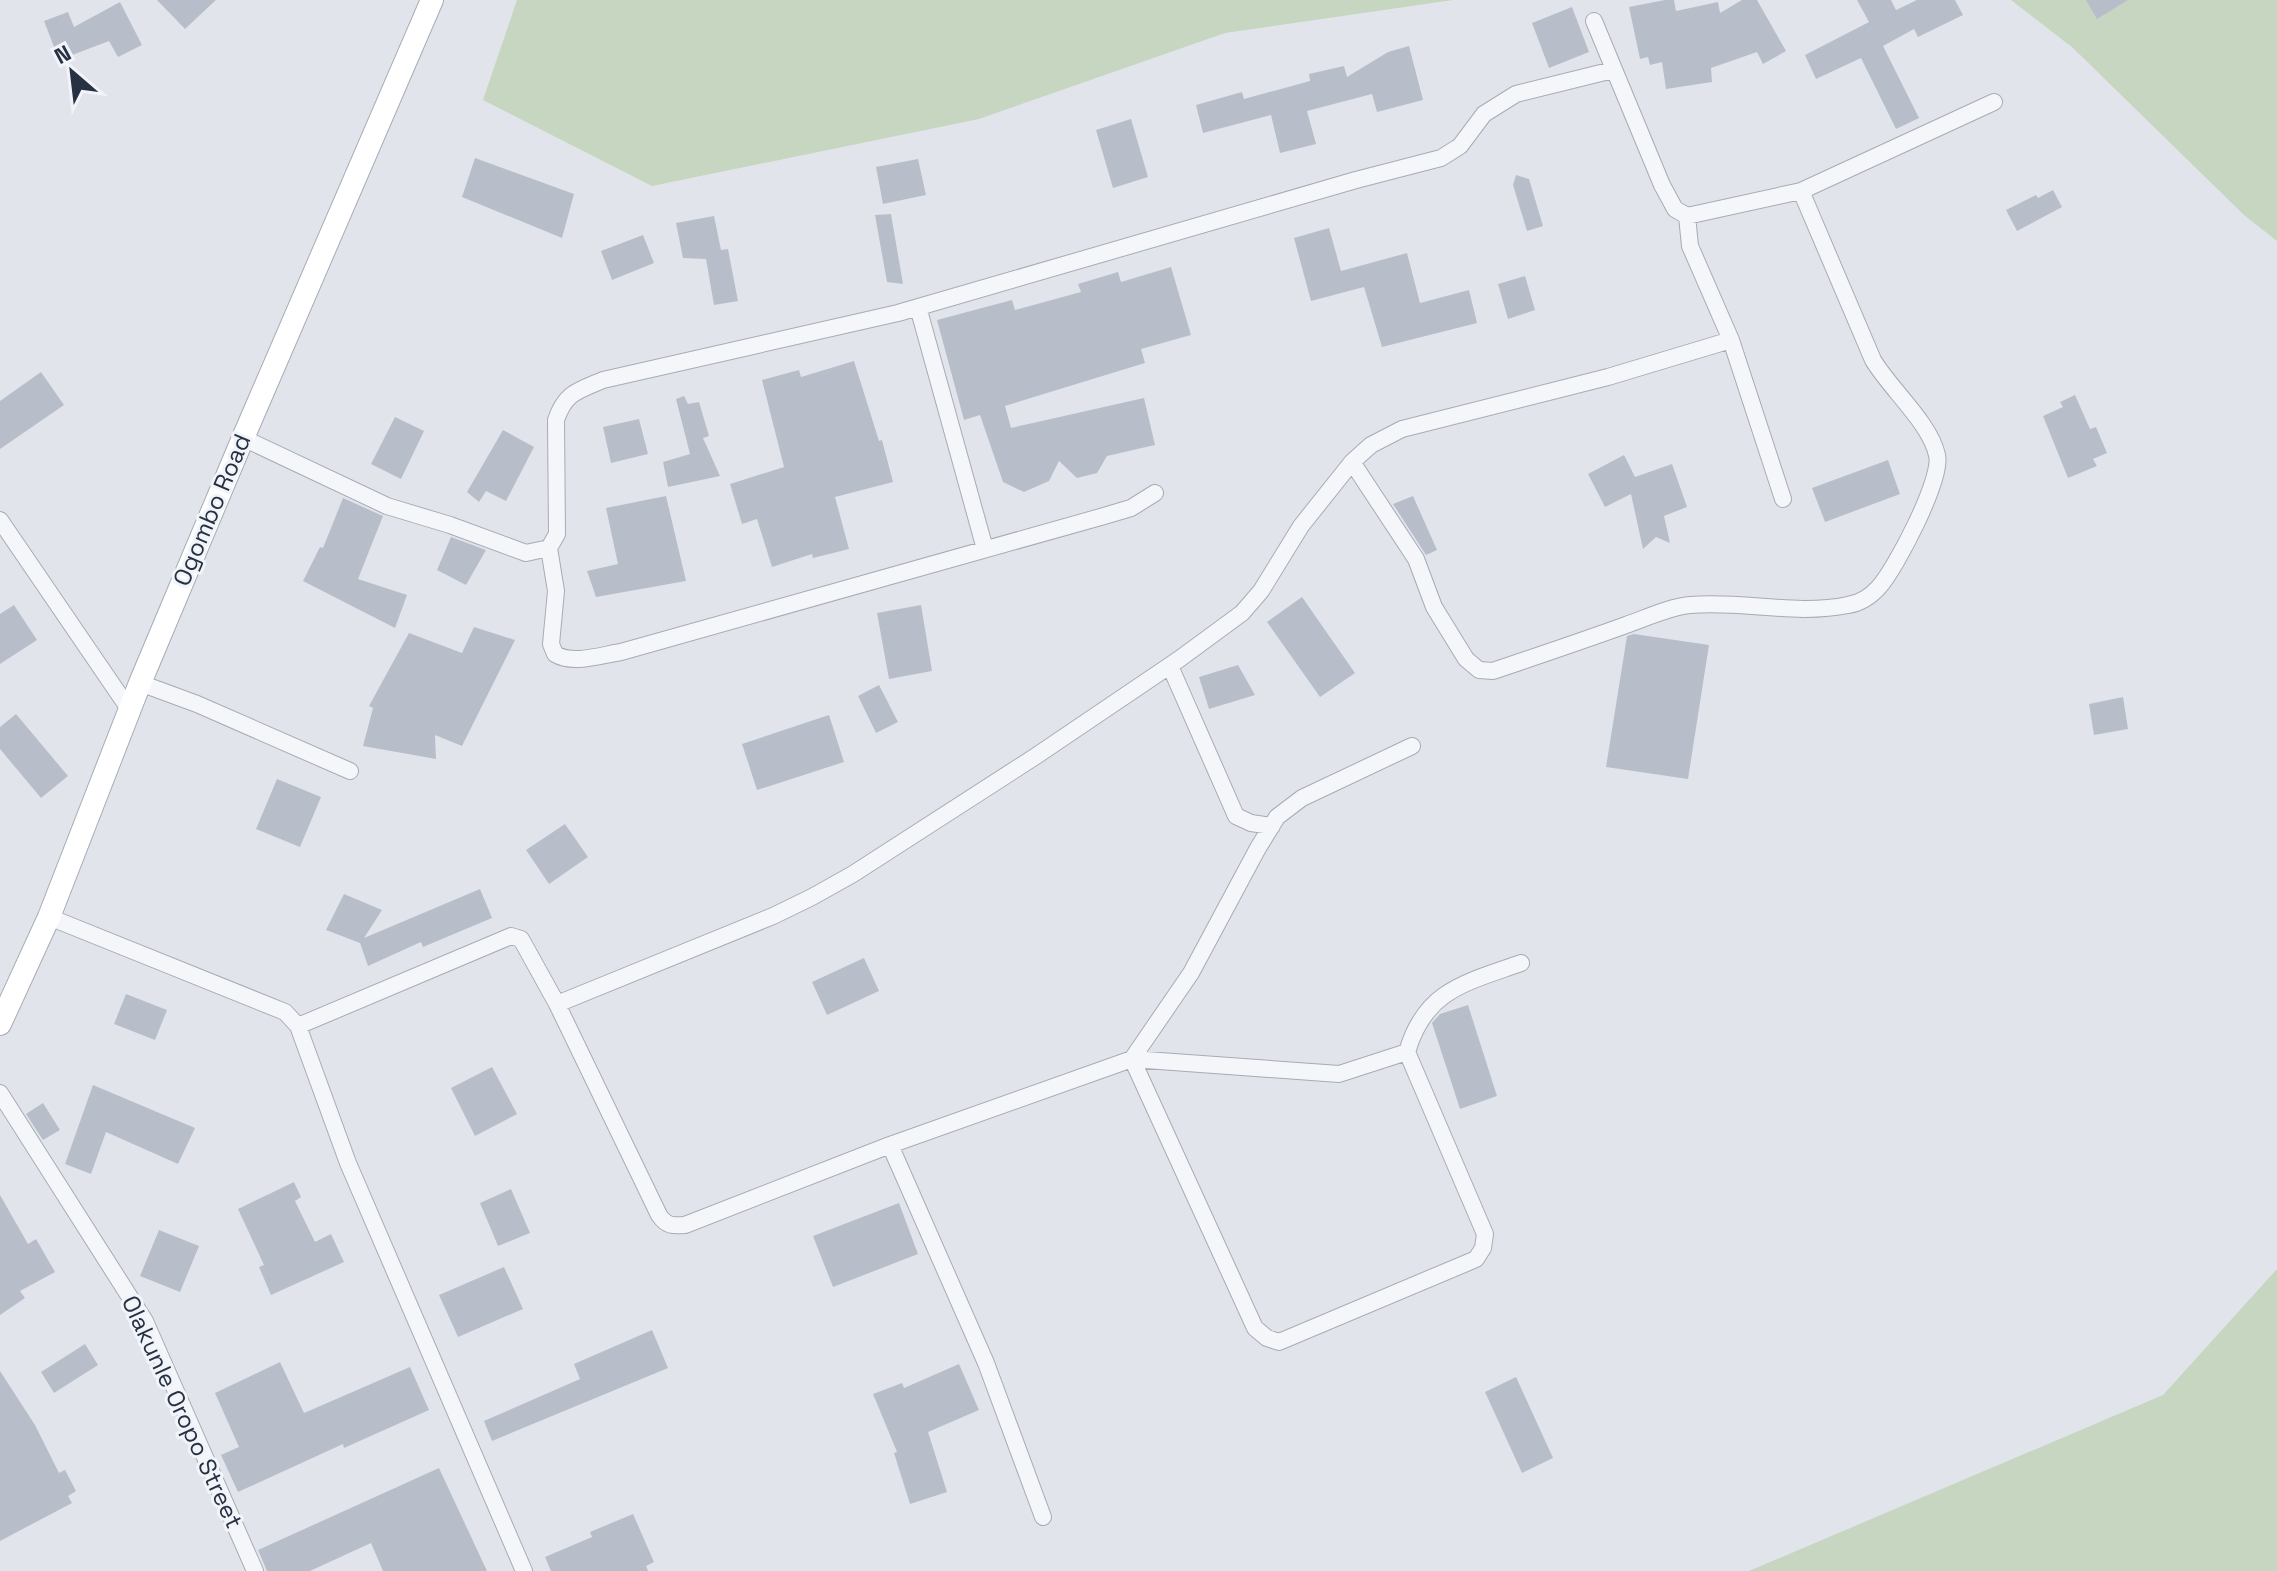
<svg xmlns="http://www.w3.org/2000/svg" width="2277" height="1571" font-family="'Space Grotesk',sans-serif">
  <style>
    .green { fill: #c6d6c1 }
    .building { fill: #b8bec9 }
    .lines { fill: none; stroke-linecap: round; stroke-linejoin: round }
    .street-casing { stroke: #a6abb6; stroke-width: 18 }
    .secondary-casing { stroke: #a6abb6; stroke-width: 24 }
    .street { stroke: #f4f6f9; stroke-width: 16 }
    .secondary { stroke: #fff; stroke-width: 22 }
    .labels { text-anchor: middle; stroke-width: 6; stroke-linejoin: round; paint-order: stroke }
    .street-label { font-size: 24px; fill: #283144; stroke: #f1f4f8 }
  </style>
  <rect width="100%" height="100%" fill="#e1e5eb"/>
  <path class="green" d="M517 0H1453L1225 33 979 119 652 186 483 100Z
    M2011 0H2277V241L2244 215 2073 48Z
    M2277 1269V1571H1749L2163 1395Z"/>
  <path class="building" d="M157 0H216L185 29Z
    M1665 0H1674L1676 11 1718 2 1720 13 1742 0H1757L1786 51 1763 64 1757 52 1711 68 1712 82 1666 89 1662 62 1650 65 1648 57 1640 59 1629 7Z
    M1857 0H1891L1896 10 1917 0H1955L1963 15 1918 37 1914 29 1883 46 1919 118 1896 129 1861 58 1816 79 1805 55 1869 22Z
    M2086 0H2128L2097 19Z
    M120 2 142 45 118 57 109 41 59 60 44 21 68 12 74 27Z
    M1572 7 1589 52 1549 68 1532 23Z
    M1409 46 1423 100 1377 112 1372 94 1307 111 1316 144 1280 153 1271 115 1203 133 1196 105 1242 92 1244 99 1310 81 1309 74 1344 66 1347 77 1388 52Z
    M1131 119 1148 177 1113 188 1096 130Z
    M475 158 574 194 562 238 462 197Z
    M918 159 926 195 883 204 876 167Z
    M1516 175 1529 179 1543 226 1527 231 1513 185Z
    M2053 190 2062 207 2017 231 2006 210 2036 195 2038 198Z
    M891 214 903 284 887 282 875 215Z
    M714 216 721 250 728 249 738 301 714 305 706 259 683 258 676 223Z
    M1329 228 1341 271 1407 253 1420 303 1469 290 1477 323 1382 347 1364 287 1311 301 1294 238Z
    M643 235 654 263 612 280 601 251Z
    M1171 267 1191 335 1141 349 1145 363 1005 406 1011 428 1144 398 1155 445 1107 456 1097 473 1077 478 1059 461 1049 481 1024 492 1003 482 980 415 964 420 937 320 1012 300 1015 310 1081 292 1078 284 1118 272 1121 282Z
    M1525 276 1535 310 1508 319 1498 284Z
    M854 361 879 441 882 440 893 482 835 497 849 549 813 558 812 554 772 567 757 519 742 524 730 484 784 467 762 380 799 370 801 377Z
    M41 372 64 405 0 449V401Z
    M2075 395 2090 429 2096 427 2107 453 2093 459 2097 466 2068 478 2043 416 2063 407 2060 402Z
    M684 396 688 404 699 402 709 436 703 438 720 476 668 487 663 462 690 454 676 399Z
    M395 417 424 431 401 479 371 464Z
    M639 419 648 454 611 463 603 427Z
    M503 430 534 447 506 501 486 491 479 502 467 492Z
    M1624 455 1635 477 1672 464 1687 507 1664 516 1670 543 1656 537 1643 549 1631 494 1605 507 1588 474Z
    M1888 460 1900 494 1825 522 1812 488Z
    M666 496 686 581 596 597 587 571 618 564 606 508Z
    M1413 496 1437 550 1426 555 1393 504Z
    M343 498 383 516 358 579 407 595 395 628 303 581 320 547 323 548Z
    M451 537 486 550 466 585 437 570Z
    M1302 597 1355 673 1320 697 1267 622Z
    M14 605 37 640 0 664V614Z
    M921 605 932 671 889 679 877 613Z
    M474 627 515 640 462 746 435 735 436 759 363 746 373 708 369 706 409 633 462 653Z
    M1634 634 1709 645 1688 779 1606 767 1627 636Z
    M1238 665 1255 695 1209 709 1199 677Z
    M879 685 898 722 876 733 858 696Z
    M2123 697 2128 729 2094 735 2089 704Z
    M16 714 68 776 41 798 0 749V727Z
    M829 715 844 762 757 790 742 744Z
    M277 779 321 797 300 847 256 829Z
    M565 824 588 857 549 884 526 850Z
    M480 889 492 918 423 947 421 942 368 966 360 943 326 930 344 894 382 910 364 938Z
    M864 958 879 991 827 1015 812 982Z
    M126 994 167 1010 155 1040 114 1024Z
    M1468 1005 1497 1096 1460 1109 1432 1023 1440 1014Z
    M492 1067 517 1114 475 1136 451 1088Z
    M93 1085 195 1128 178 1164 106 1132 91 1174 65 1164Z
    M43 1103 60 1130 43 1140 26 1114Z
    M294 1182 301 1197 295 1201 315 1242 331 1234 344 1262 271 1295 259 1267 264 1265 238 1209Z
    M511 1189 530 1233 498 1246 480 1203Z
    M0 1195 28 1244 36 1239 55 1272 20 1291 25 1298 0 1315Z
    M899 1203 918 1254 833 1287 813 1236Z
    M159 1230 199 1246 180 1292 140 1276Z
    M504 1267 523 1309 458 1337 439 1295Z
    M652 1330 668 1368 492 1441 484 1421 580 1379 574 1364Z
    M85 1344 98 1365 54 1393 41 1372Z
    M280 1362 304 1413 410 1367 429 1410 344 1448 343 1444 238 1492 221 1455 239 1447 215 1393Z
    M959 1364 979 1410 928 1432 947 1492 910 1504 894 1453 897 1452 873 1394 902 1383 904 1388Z
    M0 1371 35 1425 59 1473 65 1470 76 1491 68 1496 72 1503 0 1541Z
    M1516 1377 1553 1458 1522 1473 1485 1392Z
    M439 1468 487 1571H383L371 1543 310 1571H267L258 1550Z
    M633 1514 654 1562 646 1566 648 1571H551L545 1557 592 1537 590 1532Z"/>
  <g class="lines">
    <g class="street-casing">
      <path id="street" d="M1594 21 1662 185 1675 209 1687 216 1801 191 1994 102
        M1687 216 1690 246 1731 340 1783 499
        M918 307 985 549
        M243 438 387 506 450 525 526 553 549 548 557 534 556 420C565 393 577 391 603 380L898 313 1356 180 1441 158 1460 146 1484 114 1516 94 1613 70
        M1352 462 1416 559 1434 607 1466 659 1479 670 1493 671C1537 656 1582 641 1626 625 1646 618 1669 607 1690 605 1743 600 1795 616 1848 605 1861 603 1871 596 1879 587 1896 568 1943 478 1937 455 1930 423 1891 390 1873 360L1801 191
        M0 520 129 709
        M549 548 556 591 551 644 555 654C573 665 601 655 621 652L1104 516 1131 508 1155 493
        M1170 666 1236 816 1251 823 1272 826
        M140 683 197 704 350 771
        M49 917 285 1012 298 1026 348 1163 524 1571
        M557 1004 773 916 812 897 853 874 1036 756 1178 660 1242 613 1261 591 1301 526 1352 462 1371 445 1402 429 1608 377 1731 340
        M298 1026 511 936 521 939 557 1004 659 1215C666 1226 673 1226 685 1225L890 1145 1132 1059 1339 1074 1407 1052
        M1132 1059 1255 1328 1267 1338 1279 1342 1476 1259 1483 1248 1485 1234 1407 1052C1425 990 1465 983 1521 963
        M1132 1059 1191 973 1258 848 1277 817 1302 798 1412 746
        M0 1093 145 1321 255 1571
        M890 1145 986 1363 1043 1517"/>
    </g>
    <g class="secondary-casing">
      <path id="secondary" d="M0 1024 49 917 140 683 243 438 432 0"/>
    </g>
    <use href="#street" class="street"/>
    <use href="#secondary" class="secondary"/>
  </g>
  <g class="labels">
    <g class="street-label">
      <text transform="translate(212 510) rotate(-67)" y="8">Ogombo Road</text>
      <text transform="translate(182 1412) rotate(65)" y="8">Olakunle Oropo Street</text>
    </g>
  </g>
  <g transform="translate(72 72) rotate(332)" stroke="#f1f4f8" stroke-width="6" paint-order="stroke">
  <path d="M0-6L14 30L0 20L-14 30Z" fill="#283144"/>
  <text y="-12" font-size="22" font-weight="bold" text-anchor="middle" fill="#283144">N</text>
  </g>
</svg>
